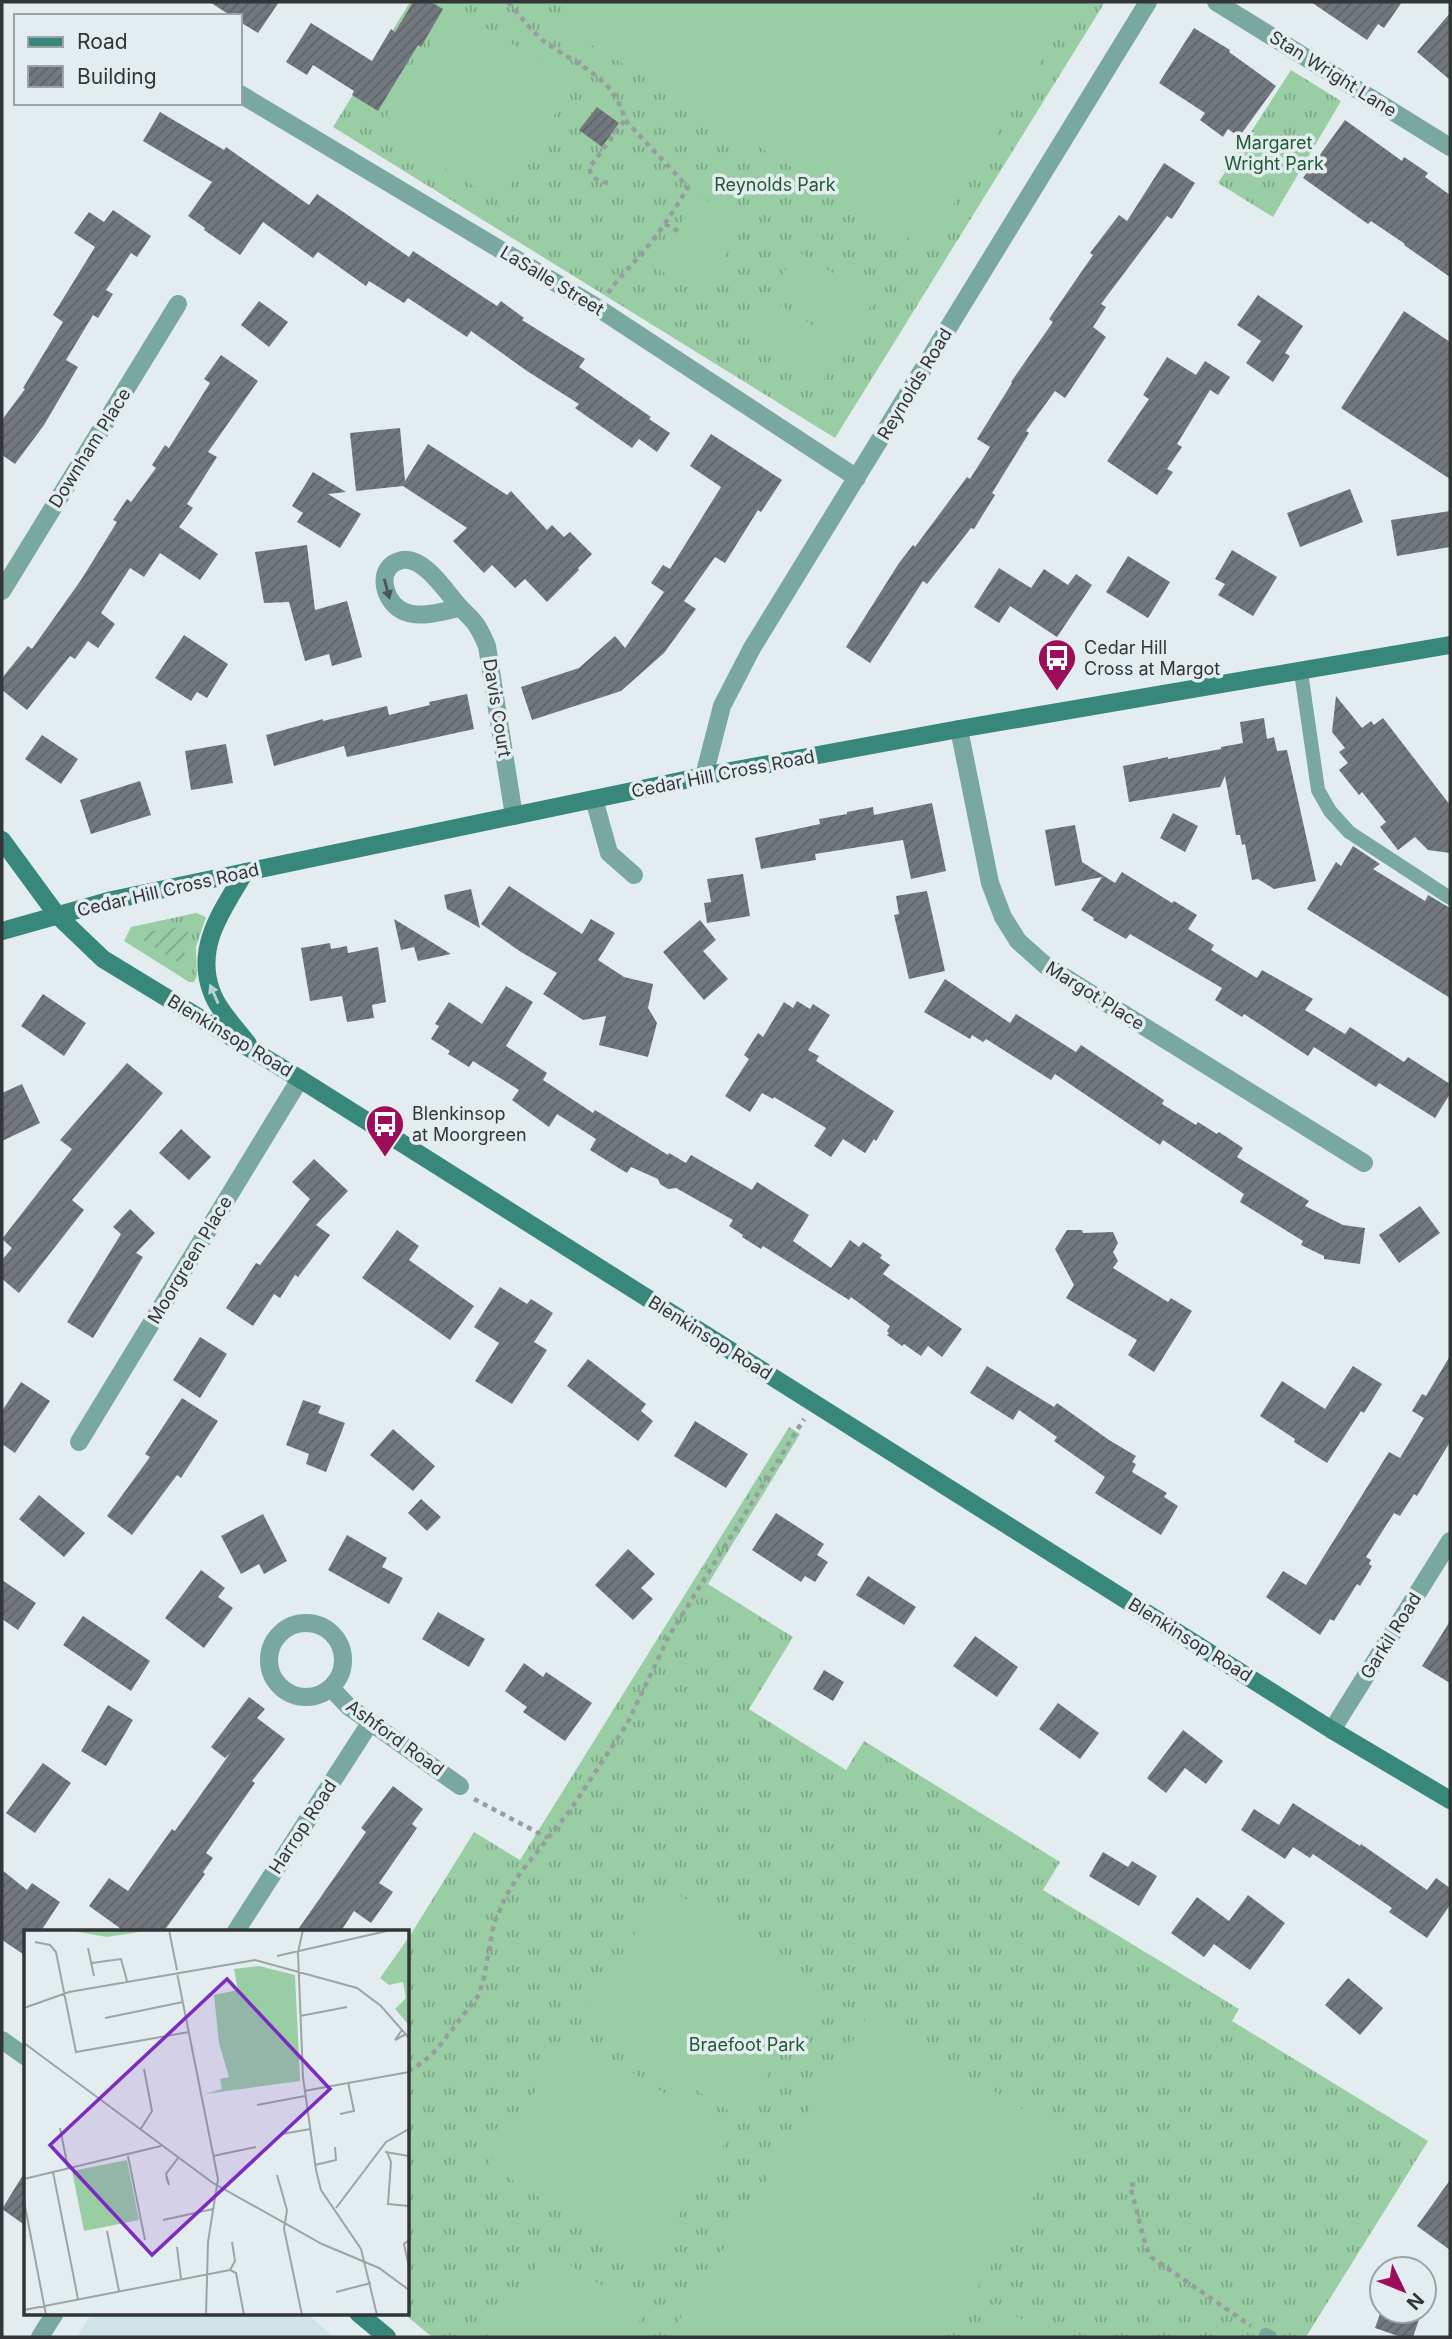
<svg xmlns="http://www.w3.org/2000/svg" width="1452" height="2339" font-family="Inter,sans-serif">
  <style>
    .built { fill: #d0e3e6 }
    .grass { fill: url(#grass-tufts) }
    .garden { fill: url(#garden-furrows) }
    .pitch { fill: #99cea5 }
    .building { fill: url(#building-hatch) }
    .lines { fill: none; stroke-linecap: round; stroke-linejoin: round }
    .path { stroke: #969e9f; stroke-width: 4.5; stroke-dasharray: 5 5; stroke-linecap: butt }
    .lane { stroke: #78a89e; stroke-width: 14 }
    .street { stroke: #78a89e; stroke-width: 18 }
    .secondary { stroke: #37877a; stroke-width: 18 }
    .oneway { fill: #475856 }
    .oneway2 { fill: #b8d4d2 }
    .labels { text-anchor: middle; stroke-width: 7; stroke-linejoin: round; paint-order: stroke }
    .street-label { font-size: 18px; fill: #323637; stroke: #e3edef }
    .park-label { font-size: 18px; fill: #205a33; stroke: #e3edef }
    .poi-label { font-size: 18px; fill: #323637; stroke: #e3edef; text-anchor: start }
    .inset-road { fill: none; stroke: #9ca4a5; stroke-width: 2 }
    .view { fill: #7b2cbf; fill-opacity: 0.15; stroke: #7b2cbf; stroke-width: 3.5 }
    .inset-edge { fill: none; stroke: #323637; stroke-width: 3.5 }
  </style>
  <defs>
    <pattern id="grass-tufts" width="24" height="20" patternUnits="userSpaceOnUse" patternTransform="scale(1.75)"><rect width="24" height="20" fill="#99cea5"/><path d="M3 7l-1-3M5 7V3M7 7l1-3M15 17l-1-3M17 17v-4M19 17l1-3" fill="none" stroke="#7da887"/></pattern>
    <pattern id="garden-furrows" width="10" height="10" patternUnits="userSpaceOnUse" patternTransform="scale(1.75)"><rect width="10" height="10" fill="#99cea5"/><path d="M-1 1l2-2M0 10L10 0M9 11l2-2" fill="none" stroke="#7da887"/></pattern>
    <pattern id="building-hatch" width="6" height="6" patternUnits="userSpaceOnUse" patternTransform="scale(1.75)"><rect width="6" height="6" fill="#72787d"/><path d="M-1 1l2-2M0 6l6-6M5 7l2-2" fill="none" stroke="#5e6367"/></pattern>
  </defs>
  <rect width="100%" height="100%" fill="#e3edef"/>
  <path class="built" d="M92 2313H306L334 2337H77Z"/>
  <path class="grass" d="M410 2H1105L835 438 333 127Z
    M1291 70 1341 101 1273 217 1218 183Z
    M196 913 206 917 196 947 197 976 194 982H189L124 941 131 927Z
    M789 1427 800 1434 708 1584 793 1637 749 1709 846 1770 864 1741 1060 1862 1043 1890 1239 2009 1232 2021 1428 2141 1306 2337H432L403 2313H408V1939L474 1832 520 1860Z"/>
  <path class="garden" d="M185 926 188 932 183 963 177 962 142 939 148 932Z"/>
  <path class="pitch" d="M569 2H1078L926 249 556 23Z
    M453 8 575 82 500 202 379 128Z
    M699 196 745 224 701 295 655 267Z
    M797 251 875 299 853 334 776 286Z
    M768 297 845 346 823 381 746 332Z
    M665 1886 824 1987 740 2118 582 2017Z
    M869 2014 1070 2138 947 2337H692L675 2327Z
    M572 2034 730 2135 646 2266 488 2164Z
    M547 2250 644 2313 630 2337H488Z
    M995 2303 1050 2337H974Z"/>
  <path class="building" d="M210 2H279L258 33 240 22V16H231Z
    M413 2H431L443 9 421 47 418 45 378 111 352 95 354 91 313 65 307 75 286 62 311 23 372 61 391 29 395 32Z
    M1311 2H1402L1384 28 1378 24 1367 40Z
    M1450 13V80L1417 52Z
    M1194 28 1230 50 1229 52 1276 86 1239 137 1228 129 1223 137 1200 120 1205 113 1159 83Z
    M597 107 619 123 602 147 579 130Z
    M160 112 224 150 226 147 309 205 317 194 409 257 413 251 497 306 501 301 524 318 522 320 585 359 579 367 651 417 649 419 670 433 657 452 639 439 632 448 575 408 579 404 527 371 471 331 467 337 408 298 404 303 369 281 366 286 318 252 313 258 263 222 240 255 204 230 205 228 188 216 212 182 143 141Z
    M1345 120 1402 161 1404 157 1428 173 1425 177 1450 195V277L1404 245 1405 244 1371 221 1368 224 1303 178Z
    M1164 163 1195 183 1172 219 1167 216 1101 304 1106 307 1093 327 1106 337 1065 398 1055 391 1026 431 1029 433 992 493 995 495 974 529 971 528 927 584 923 581 870 663 846 647 899 563 913 545 915 547 967 477 970 479 990 447 977 439 1012 383 1011 382 1053 322 1049 319 1093 255 1090 253 1119 215 1127 221Z
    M113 210 151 236 137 257 131 253 106 290 113 294 98 318 93 315 66 360 78 367 44 425 15 464 2 455V420L25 389 23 388 63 322 53 315 95 247 74 233 89 212 104 222Z
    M1258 295 1303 326 1285 353 1290 356 1273 382 1246 363 1261 341 1237 325Z
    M259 301 288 322 269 347 241 325Z
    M1404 311 1450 342V479L1341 408Z
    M221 355 258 381 208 452 217 457 187 504 193 508 179 527 218 554 200 580 160 553 144 577 130 568 101 613 115 624 98 648 88 641 75 659 70 656 27 710 2 690V678L28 646 32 649 81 580 117 522 113 520 127 499 131 502 156 468 152 465 165 445 169 448 210 383 204 379Z
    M1167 357 1196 375 1205 361 1230 377 1218 395 1210 390 1177 444 1182 447 1167 469 1173 472 1157 495 1107 461 1149 399 1143 395Z
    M400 428 405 481 428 444 507 495 511 491 547 530 552 525 564 537 570 532 592 554 578 568 579 570 547 602 525 579 515 588 492 565 484 573 453 541 467 528 403 486 356 491 350 433Z
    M711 434 782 480 761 512 758 510 725 563 715 557 684 601 696 609 664 653 621 691 532 720 521 687 579 668 615 636 625 648 664 592 651 583 663 565 670 569 721 487 690 466Z
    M313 472 346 492 328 494 361 514 340 548 297 522 303 513 292 506Z
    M1350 489 1363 522 1300 547 1287 513Z
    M1450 511V547L1397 556 1391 520Z
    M307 545 315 610 347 601 362 657 332 666 329 654 305 661 289 602 264 603 255 552Z
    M1232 550 1277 577 1253 616 1218 595 1225 584 1215 579Z
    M1128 556 1170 582 1148 618 1106 592Z
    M999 568 1031 588 1044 569 1068 585 1076 574 1092 585 1057 637 1010 606 999 623 974 607Z
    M184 635 228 664 207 698 197 692 191 701 155 678Z
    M467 694 474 729 347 757 344 746 274 766 266 735 323 719V721L387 706 389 715 430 705 429 702Z
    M1336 696 1362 728 1371 721 1374 725 1383 718 1450 805V853L1428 850 1415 837 1398 850 1380 827 1386 822 1362 792 1359 795 1339 770 1348 763 1339 752 1345 748 1332 732Z
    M1264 718 1267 739 1274 737 1277 751 1287 750 1316 881 1274 889 1258 879 1252 880 1245 844 1242 845 1240 835H1236L1225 776 1220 787 1129 802 1123 766 1168 757V759L1221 749V747L1243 743 1240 722Z
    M42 735 78 759 61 784 25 759Z
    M226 744 233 783 191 790 185 751Z
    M140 781 151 815 91 834 80 800Z
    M932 803 946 871 911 879 903 840 815 854 816 860 761 869 755 838 820 824 819 819 847 814V812L873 807 874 815Z
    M1173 813 1198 826 1185 852 1160 838Z
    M1075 825 1082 862 1115 883 1122 872 1172 903 1174 901 1197 915 1188 929 1214 945 1211 950 1257 978 1262 970 1313 999 1305 1010 1345 1034 1350 1027 1404 1062 1408 1057 1450 1084V1094L1435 1118 1379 1083 1376 1087 1314 1047 1308 1056 1244 1014 1242 1017 1215 1000 1222 988 1130 934 1126 939 1093 920 1094 918 1081 910 1102 877 1055 886 1045 830Z
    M1353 846 1380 864 1373 869 1425 901 1428 895 1450 908V998L1307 909 1336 862 1341 866Z
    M743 874 750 916 707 923 704 903 711 902 707 879Z
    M509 886 582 934 591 919 615 933 598 960 624 977 653 984 648 1008 657 1023 648 1057 599 1045 606 1016 583 1020 543 994 557 973 521 952 481 924Z
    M471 889 480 928 447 909 444 895Z
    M927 891 945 971 909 979 894 915 899 914 896 896Z
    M394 919 417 933 451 954 418 961 414 947 401 950Z
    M700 920 716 940 703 951 728 979 704 1000 663 952Z
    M330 943 331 949 347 946 348 953 378 947 386 1002 372 1005 374 1018 347 1022 342 996 310 1001 301 948Z
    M945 979 1010 1023 1016 1014 1076 1052 1081 1045 1164 1100 1162 1104 1196 1125 1198 1122 1217 1134 1219 1132 1243 1148 1237 1157 1309 1201 1305 1206 1343 1225 1365 1228 1360 1264 1324 1259V1256L1301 1245 1303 1241 1240 1202 1244 1194 1163 1140 1160 1145 1055 1074 1051 1080 986 1039 983 1042 972 1035 970 1039 924 1012Z
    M506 986 533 1002 506 1046 547 1073 543 1080 593 1113 595 1110 668 1155 669 1153 686 1163 691 1155 752 1190 757 1182 809 1215 793 1241 831 1268 850 1240 859 1247 863 1242 882 1255 880 1258 890 1265 883 1274 962 1329 942 1357 928 1346 921 1356 904 1344 902 1346 887 1335 889 1333 887 1331 890 1326 851 1297 849 1300 763 1246 761 1249 742 1237 743 1235 729 1226 733 1220 676 1188 668 1189 660 1184 658 1179 631 1167 627 1173 617 1167 590 1150 596 1139 557 1114 549 1127 512 1100 519 1090 473 1061 469 1067 448 1054 450 1051 431 1039 439 1026 435 1024 449 1002 482 1024Z
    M43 994 86 1023 64 1056 21 1026Z
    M797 1001 810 1009 813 1004 830 1015 808 1050 819 1056 816 1061 894 1111 876 1141 874 1139 865 1153 843 1139 831 1157 814 1146 826 1128 774 1097 773 1099 762 1093 750 1112 725 1096 749 1059 744 1055 758 1033 763 1037 784 1002 793 1008Z
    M127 1063 163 1093 72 1200 84 1210 19 1293 2 1279V1260L12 1248 2 1239 72 1149 60 1140Z
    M22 1084 40 1123 2 1141V1093Z
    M181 1129 211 1157 189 1180 159 1153Z
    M314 1159 348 1191 316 1225 330 1235 298 1277 295 1275 280 1298 274 1294 253 1326 226 1308 256 1263 260 1265 310 1199 292 1182Z
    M1420 1206 1440 1233 1399 1263 1379 1235Z
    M130 1209 155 1233 136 1253 143 1257 93 1338 67 1322 121 1234 113 1227Z
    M397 1230 419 1246 409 1260 474 1306 450 1340 362 1278Z
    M1067 1230H1082L1083 1233 1113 1232 1118 1243 1113 1252 1118 1261 1113 1268 1168 1302 1171 1298 1192 1311 1154 1372 1128 1355 1137 1340 1066 1298 1074 1285 1055 1249Z
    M500 1287 527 1304 531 1299 553 1313 534 1342 547 1350 512 1404 475 1381 499 1343 474 1327Z
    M200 1337 227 1354 200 1398 173 1380Z
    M1450 1356V1442L1417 1496 1414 1494 1400 1516 1394 1513 1366 1557 1371 1560 1369 1564 1372 1566 1360 1586 1357 1584 1334 1621 1330 1619 1320 1635 1266 1597 1283 1571 1306 1585 1389 1452 1400 1458 1424 1418 1412 1411 1422 1394 1426 1396Z
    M588 1359 646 1404 641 1411 653 1421 638 1441 567 1386Z
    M987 1366 1054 1407 1057 1403 1109 1440 1136 1456 1132 1462 1136 1464 1132 1472 1167 1493 1164 1497 1178 1506 1161 1535 1095 1493 1105 1477 1054 1441 1057 1437 1019 1410 1013 1420 970 1393Z
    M1353 1366 1382 1384 1364 1413 1361 1411 1327 1463 1294 1442 1295 1439 1260 1416 1282 1381 1325 1409Z
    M21 1382 50 1401 15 1453 2 1444V1411Z
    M182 1398 218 1421 181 1478 177 1475 132 1535 107 1516 150 1457 145 1454Z
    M303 1400 321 1406 318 1413 345 1423 326 1472 306 1464 309 1454 286 1445Z
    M695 1421 748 1454 726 1488 674 1456Z
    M393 1429 435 1466 413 1491 370 1455Z
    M39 1495 85 1533 64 1557 19 1519Z
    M421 1499 441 1517 427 1531 408 1513Z
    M776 1513 824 1544 817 1555 828 1562 815 1582 805 1576 801 1582 752 1550Z
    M263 1514 287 1561 264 1574 259 1564 241 1574 221 1536Z
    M347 1535 387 1558 382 1567 403 1578 389 1604 328 1570Z
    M628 1549 655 1574 641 1588 653 1599 633 1620 595 1585Z
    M201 1570 225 1588 218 1597 233 1608 204 1648 165 1618Z
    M868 1576 916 1607 904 1625 856 1595Z
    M2 1580 36 1603 18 1630 2 1619Z
    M438 1612 485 1639 469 1667 422 1639Z
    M83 1616 150 1661 131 1691 63 1645Z
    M1450 1621V1683L1422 1666Z
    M975 1636 1018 1667 997 1697 953 1666Z
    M524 1663 543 1677 546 1672 592 1703 565 1741 523 1712 527 1707 505 1691Z
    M824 1670 844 1682 833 1701 813 1689Z
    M249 1697 265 1709 257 1718 285 1739 252 1781 255 1783 206 1853 213 1858 203 1872 205 1874 164 1931H124L89 1906 109 1878 128 1891 172 1829 175 1831 231 1752 225 1758 211 1747Z
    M1058 1703 1099 1733 1080 1759 1039 1729Z
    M108 1705 133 1720 106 1766 81 1751Z
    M1183 1730 1223 1761 1206 1784 1185 1768 1166 1793 1147 1778Z
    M43 1763 71 1783 35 1833 6 1813Z
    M393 1786 423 1809 412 1824 417 1828 379 1883 393 1892 371 1923 354 1911 341 1931H297L366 1832 361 1828Z
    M1293 1803 1360 1846 1361 1844 1427 1890 1436 1878 1450 1888V1905L1427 1938 1389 1912 1392 1908 1313 1854 1310 1858 1293 1847 1285 1859 1241 1830 1254 1809 1279 1825Z
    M1103 1852 1128 1867 1132 1861 1157 1876 1139 1906 1089 1876Z
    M2 1870 27 1890 32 1883 60 1902 41 1931H26V1956L2 1940Z
    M1248 1895 1285 1923 1250 1970 1214 1944 1204 1957 1171 1933 1197 1897 1229 1921Z
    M1348 1978 1383 2008 1360 2035 1325 2005Z
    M26 2170V2226L2 2209Z
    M1450 2180V2250L1417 2226Z
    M1381 2311H1422L1413 2337H1401L1375 2328Z"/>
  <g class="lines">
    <path class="path" d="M508 2C520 15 531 31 545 42 578 66 614 76 625 120L688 187C675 209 661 231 644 251 632 265 619 277 608 293
      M608 183C598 181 592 179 589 168L625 120
      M665 224 678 231
      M474 1799 548 1838
      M408 2071 422 2063 437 2049 478 1996 483 1982 494 1923 506 1896 520 1873 569 1812 627 1724 669 1636 804 1419
      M1135 2184 1130 2185 1146 2247 1151 2257 1251 2326"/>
    <path class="lane" d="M1301 672 1318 790 1330 811 1349 832 1450 898
      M1266 2335 1270 2337"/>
    <path class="street" d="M1216 2 1450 147
      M240 94 598 308 857 478
      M2 591 178 304
      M460 608C443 611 418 620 401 610 383 600 375 566 402 560 424 556 446 592 459 606 465 613 473 619 477 626 481 632 484 639 487 646L514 816
      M959 729 990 883 1003 917 1018 941 1045 965 1364 1163
      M704 776 722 706 752 648 1148 2
      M594 799 609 853 634 875
      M79 1442 300 1079
      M269 1660a37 37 0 1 1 74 0a37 37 0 1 1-74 0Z
      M331 1688 349 1707 460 1786
      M1332 1730 1450 1541
      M236 1931 370 1723
      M2 2040 26 2057
      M40 2337 55 2313"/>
    <path class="secondary" d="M2 840 57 915 103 959 300 1079 1332 1730 1450 1800
      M245 872C224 908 195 945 211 990 217 1009 236 1028 248 1044
      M2 931 112 900 704 776 959 729 1450 645
      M358 2313 387 2337"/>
  </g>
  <defs><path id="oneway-solid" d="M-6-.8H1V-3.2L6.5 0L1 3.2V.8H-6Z" transform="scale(1.75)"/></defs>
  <use class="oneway" href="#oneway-solid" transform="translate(387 589) rotate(75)"/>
  <use class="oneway2" href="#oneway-solid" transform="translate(214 994) rotate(-114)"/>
  <defs>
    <g id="bus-pin" transform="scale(2.0125)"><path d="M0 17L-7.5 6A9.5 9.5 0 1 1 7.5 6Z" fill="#9d0e5a" stroke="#e3edef"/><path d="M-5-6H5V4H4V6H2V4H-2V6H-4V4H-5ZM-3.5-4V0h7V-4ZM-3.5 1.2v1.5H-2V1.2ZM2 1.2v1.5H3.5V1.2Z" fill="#fff"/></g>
  </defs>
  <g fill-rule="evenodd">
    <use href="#bus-pin" x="1057" y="658"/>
    <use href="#bus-pin" x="385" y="1124"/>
  </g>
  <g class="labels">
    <g class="street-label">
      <text transform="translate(1333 74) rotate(32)" y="6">Stan Wright Lane</text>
      <text transform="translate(552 281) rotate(31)" y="6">LaSalle Street</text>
      <text transform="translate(915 384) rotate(-59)" y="6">Reynolds Road</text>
      <text transform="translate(90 448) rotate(-58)" y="6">Downham Place</text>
      <text transform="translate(497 708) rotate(81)" y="6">Davis Court</text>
      <text transform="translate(723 774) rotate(-11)" y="6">Cedar Hill Cross Road</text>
      <text transform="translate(168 890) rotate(-13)" y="6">Cedar Hill Cross Road</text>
      <text transform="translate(1095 996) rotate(32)" y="6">Margot Place</text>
      <text transform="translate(230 1036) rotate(31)" y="6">Blenkinsop Road</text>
      <text transform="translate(190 1260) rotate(-59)" y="6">Moorgreen Place</text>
      <text transform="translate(710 1338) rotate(32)" y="6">Blenkinsop Road</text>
      <text transform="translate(1391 1636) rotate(-58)" y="6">Garkil Road</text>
      <text transform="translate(1190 1640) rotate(32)" y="6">Blenkinsop Road</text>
      <text transform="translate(395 1738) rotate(36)" y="6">Ashford Road</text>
      <text transform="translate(303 1827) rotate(-57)" y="6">Harrop Road</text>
    </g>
    <g class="park-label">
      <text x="1274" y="149">Margaret<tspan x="1274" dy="21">Wright Park</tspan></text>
      <text x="775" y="191">Reynolds Park</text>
      <text x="747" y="2051">Braefoot Park</text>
    </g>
    <g class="poi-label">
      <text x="1084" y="654">Cedar Hill<tspan x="1084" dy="21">Cross at Margot</tspan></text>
      <text x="412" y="1120">Blenkinsop<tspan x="412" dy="21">at Moorgreen</tspan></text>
    </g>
  </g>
  <g transform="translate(24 1930)">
    <rect width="385" height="385" fill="#e3edef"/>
    <path d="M385 7V95L371 79 382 68 379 52 365 55 356 48ZM235 36 271 45 276 151 181 164 198 159 196 149 205 147 195 113 190 65 214 60 210 39ZM103 230 115 290 60 301 48 241Z" fill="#99cea5"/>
    <path d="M44 0H128L83 7Z" fill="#99cea5"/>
    <path d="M265 56 270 79 233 87 228 63ZM252 85 257 109 220 117 215 93ZM238 127a10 10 0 1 1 20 0a10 10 0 1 1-20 0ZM220 130a10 10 0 1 1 20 0a10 10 0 1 1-20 0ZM82 237 91 281 61 287 52 243Z" fill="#99cea5"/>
    <path class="inset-road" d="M145 0 153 40M279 0 274 22 279 147 292 240 297 260 337 319 353 385M11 12 26 15 32 22 52 122 165 102M64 18 70 46M253 26 367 0M68 33 97 29 103 51M153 43 194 249 184 312 182 385M0 78 45 62 231 30 333 58 357 76 385 108M276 86 323 77M81 88 159 72M378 100 371 110 382 104M0 113 189 253 298 314 355 338 385 360M280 161 385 142M233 175 281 166M316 184 330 181 324 152M36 198 44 238M116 200 128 181 120 139M258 204 286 199M361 222 385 226M363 222 367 232 364 274 385 276M104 226 121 310M189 226 232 217M291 235 312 230 311 217M29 242 54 369M253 245 263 280 260 299 278 385M142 247 145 255 142 244 154 228M0 249 137 216M0 271 22 385M312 278 362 212 385 199M139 290 189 279M83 301 95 361M385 310 380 314 385 337M208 312 211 331 206 340 212 343 220 385M153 317 157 349M312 362 347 353M0 380 206 340"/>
    <path class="view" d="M203 49 306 159 128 325 26 215Z"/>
    <rect width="385" height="385" class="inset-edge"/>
  </g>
  <rect width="1452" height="2339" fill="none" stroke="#323637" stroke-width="7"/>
  <rect x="14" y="14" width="228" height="91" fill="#e3edef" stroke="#9ca4a5" stroke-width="2"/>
  <rect x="28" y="37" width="35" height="10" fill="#37877a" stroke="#9ca4a5" stroke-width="2"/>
  <text x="77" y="49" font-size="21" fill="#323637">Road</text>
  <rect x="28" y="66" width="35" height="21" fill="url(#building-hatch)" stroke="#9ca4a5" stroke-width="2"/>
  <text x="77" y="84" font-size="21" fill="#323637">Building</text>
  <g transform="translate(1403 2290) rotate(133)"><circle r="33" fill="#e3edef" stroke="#9ca4a5" stroke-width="2"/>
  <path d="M0-5L12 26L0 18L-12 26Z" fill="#9d0e5a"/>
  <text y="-10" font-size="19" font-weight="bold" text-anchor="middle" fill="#323637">N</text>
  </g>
</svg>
